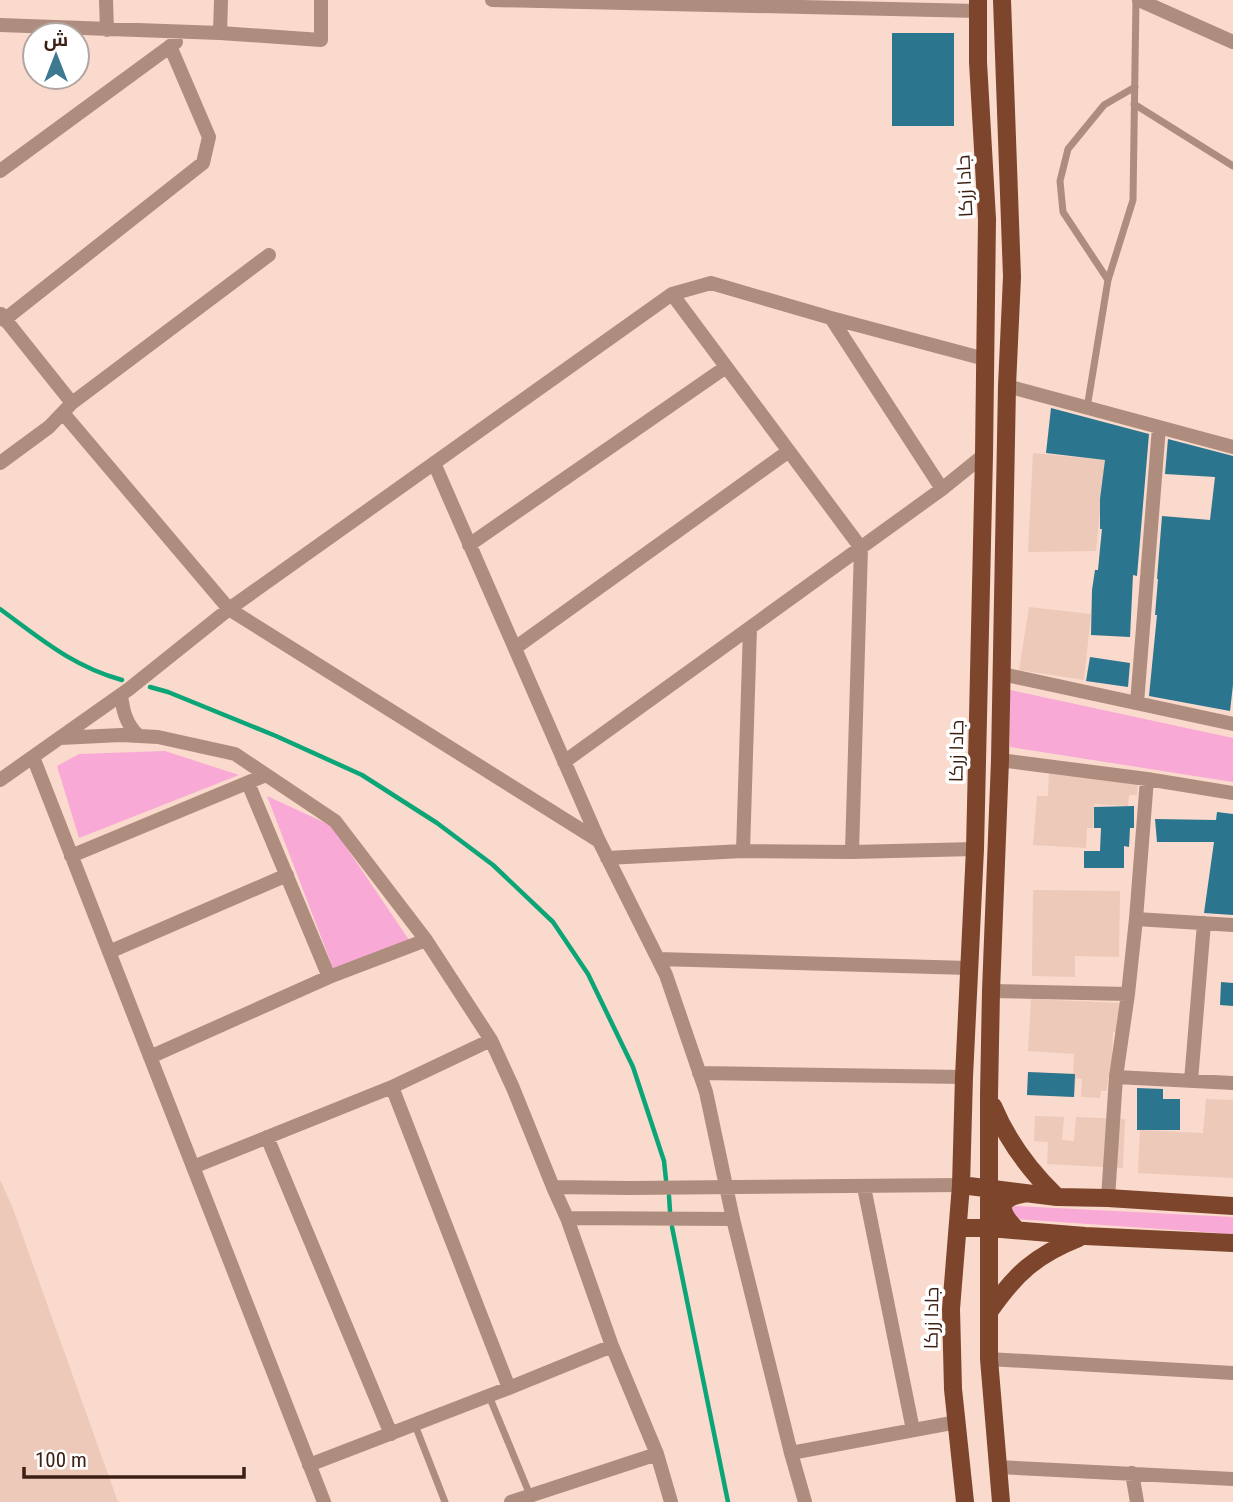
<svg xmlns="http://www.w3.org/2000/svg" width="1233" height="1502" font-family="'Roboto Condensed',Cairo,sans-serif">
  <style>
    .built { fill: #ecc9b9 }
    .green { fill: #f8a9d6 }
    .lines { fill: none; stroke-linecap: round; stroke-linejoin: round }
    .stream { stroke: #0ba577; stroke-width: 4.5 }
    .building { fill: #2b758e }
    .service { stroke: #ae8d7e; stroke-width: 7 }
    .minor { stroke: #ae8d7e; stroke-width: 14 }
    .primary { stroke: #7d452b; stroke-width: 18 }
    .labels { text-anchor: middle; stroke-width: 7; stroke-linejoin: round; paint-order: stroke }
    .street-label { font-size: 19px; fill: #3d2013; stroke: #fff }
  </style>
  <rect width="100%" height="100%" fill="#fadacc"/>
  <path class="built" d="M1033 453 1105 460 1096 551 1028 552Z
    M1029 607 1091 614 1084 680 1019 670Z
    M1049 774 1138 780 1137 795H1129L1128 806 1094 804 1093 828H1087L1086 848 1033 845 1037 796H1048Z
    M1033 890 1120 891 1119 957 1075 956V977L1032 976Z
    M1031 999 1121 1003 1119 1032H1113L1111 1076 1108 1077 1107 1091H1101L1100 1098 1081 1097 1082 1079 1076 1078 1074 1097 1027 1095 1028 1072 1073 1074 1074 1054 1028 1051Z
    M1206 1099 1233 1100V1178L1138 1173 1140 1130 1203 1133Z
    M1035 1116 1064 1117 1062 1140 1074 1141 1076 1117 1125 1119 1123 1168 1047 1164 1048 1142 1034 1141Z
    M0 1180 12 1206 118 1502H0Z"/>
  <path class="green" d="M1010 690 1233 738V782L1010 747Z
    M165 751 239 775 79 838 57 766 79 754Z
    M267 796 332 826 409 940 333 968Z
    M1014 1206 1233 1217V1234L1015 1219 1011 1213Z"/>
  <g class="lines">
    <path class="stream" d="M0 609C41 639 72 666 122 680
      M150 687 168 692 276 736 362 775 437 823 493 865 553 922 588 974 633 1067 664 1161 666 1180
      M669 1196 670 1211
      M672 1227 728 1502"/>
  </g>
  <path class="building" d="M892 33H954V126H892Z
    M1051 408 1149 434 1137 576 1133 575 1130 637 1091 635 1092 590 1095 570H1098L1100 549 1102 529H1100V499L1105 460 1046 453Z
    M1168 439 1233 456V685L1230 711 1149 696 1157 615H1155L1158 579H1157L1162 516 1210 520 1215 477 1165 474Z
    M1090 657 1130 663 1128 687 1086 681Z
    M1134 806V828H1130L1129 847 1124 846V868H1084V851H1100L1101 828H1094V807Z
    M1217 812 1233 814V915L1204 913 1214 842H1157L1155 819 1216 820Z
    M1221 982 1233 983V1006L1220 1005Z
    M1028 1072 1075 1074 1074 1097 1027 1095Z
    M1137 1088 1163 1089V1099H1180V1130H1137Z"/>
  <g class="lines">
    <path class="service" d="M1134 104 1233 166
      M1108 280 1063 212 1060 181 1068 149 1104 105 1135 87
      M1087 408 1108 280 1133 200 1136 0
      M489 1396 530 1495
      M415 1425 445 1502"/>
    <path class="minor" d="M106 0 107 30
      M492 0 978 11
      M1139 0 1233 42
      M0 25 220 33 321 40V0
      M220 33 221 0
      M0 171 176 42
      M672 294 861 548 852 852
      M1 314 72 403
      M831 318 942 489
      M4 320 203 163 209 137 170 46
      M1007 386 1233 447
      M63 413 229 609 599 841
      M0 463 49 427 72 403 269 255
      M434 463 599 841 666 975 706 1092 733 1219 791 1453 805 1502
      M469 545 726 367
      M515 648 789 451
      M1002 674 1233 724
      M121 695C123 711 126 724 138 735
      M1137 703 1159 427
      M60 738 121 735 158 737 235 754 335 821 426 940 491 1040 513 1088 553 1187 567 1218 612 1346 657 1454 671 1502
      M33 757 324 1502
      M1000 760 1147 779 1233 793
      M564 762 942 489 984 455
      M0 780 129 689 229 609 672 294 711 283 831 318 985 359
      M248 783 329 977
      M743 851 750 628
      M71 856 266 775
      M607 858 743 851 852 852 975 849
      M1136 919 1233 925
      M109 952 287 875
      M658 959 968 968
      M991 991 1128 994
      M150 1057 329 977 426 940
      M699 1073 964 1077
      M1116 1077 1233 1083
      M1191 1081 1204 923
      M392 1087 509 1388
      M267 1137 391 1434
      M193 1167 392 1087 491 1040
      M553 1187 629 1188 961 1185
      M864 1187 913 1430
      M1108 1198 1116 1077 1128 994 1136 919 1147 779
      M567 1218 733 1219
      M989 1359 1233 1373
      M791 1453 957 1422
      M309 1465 509 1388 612 1346
      M998 1467 1233 1479
      M1132 1473 1137 1502
      M511 1502 657 1454"/>
    <path class="primary" d="M993 1106C1008 1142 1029 1170 1057 1197
      M961 1185 1057 1197 1108 1198 1233 1206
      M958 1228H990L1085 1236 1233 1243
      M1017 1230C1001 1214 994 1199 1023 1194
      M989 1312C1015 1274 1036 1255 1079 1238
      M965 1502 953 1389 951 1309 961 1185 964 1077 975 849 984 455 987 219 978 62V0
      M1001 1502 989 1359V1095L991 991 1000 760 1007 386 1012 277 1002 0"/>
  </g>
  <g class="labels">
    <g class="street-label">
      <text transform="translate(964 186) rotate(-93)" y="7">جادا زرکا</text>
      <text transform="translate(956 751) rotate(-89)" y="7">جادا زرکا</text>
      <text transform="translate(931 1318) rotate(-89)" y="7">جادا زرکا</text>
    </g>
  </g>
  <g transform="translate(56 56)"><circle r="33" fill="#ffffff" stroke="#b1a6a1" stroke-width="2"/>
  <path d="M0-5L12 26L0 18L-12 26Z" fill="#3d7a91"/>
  <text y="-10" font-size="19" font-weight="bold" text-anchor="middle" fill="#3d2013">ش</text>
  </g>
  <path d="M24 1467v10h220v-10" fill="none" stroke="#3d2013" stroke-width="3.5"/>
  <text x="35" y="1467" font-size="21" fill="#3d2013" stroke="#ffffff" stroke-width="5" paint-order="stroke">100 m</text>
</svg>
